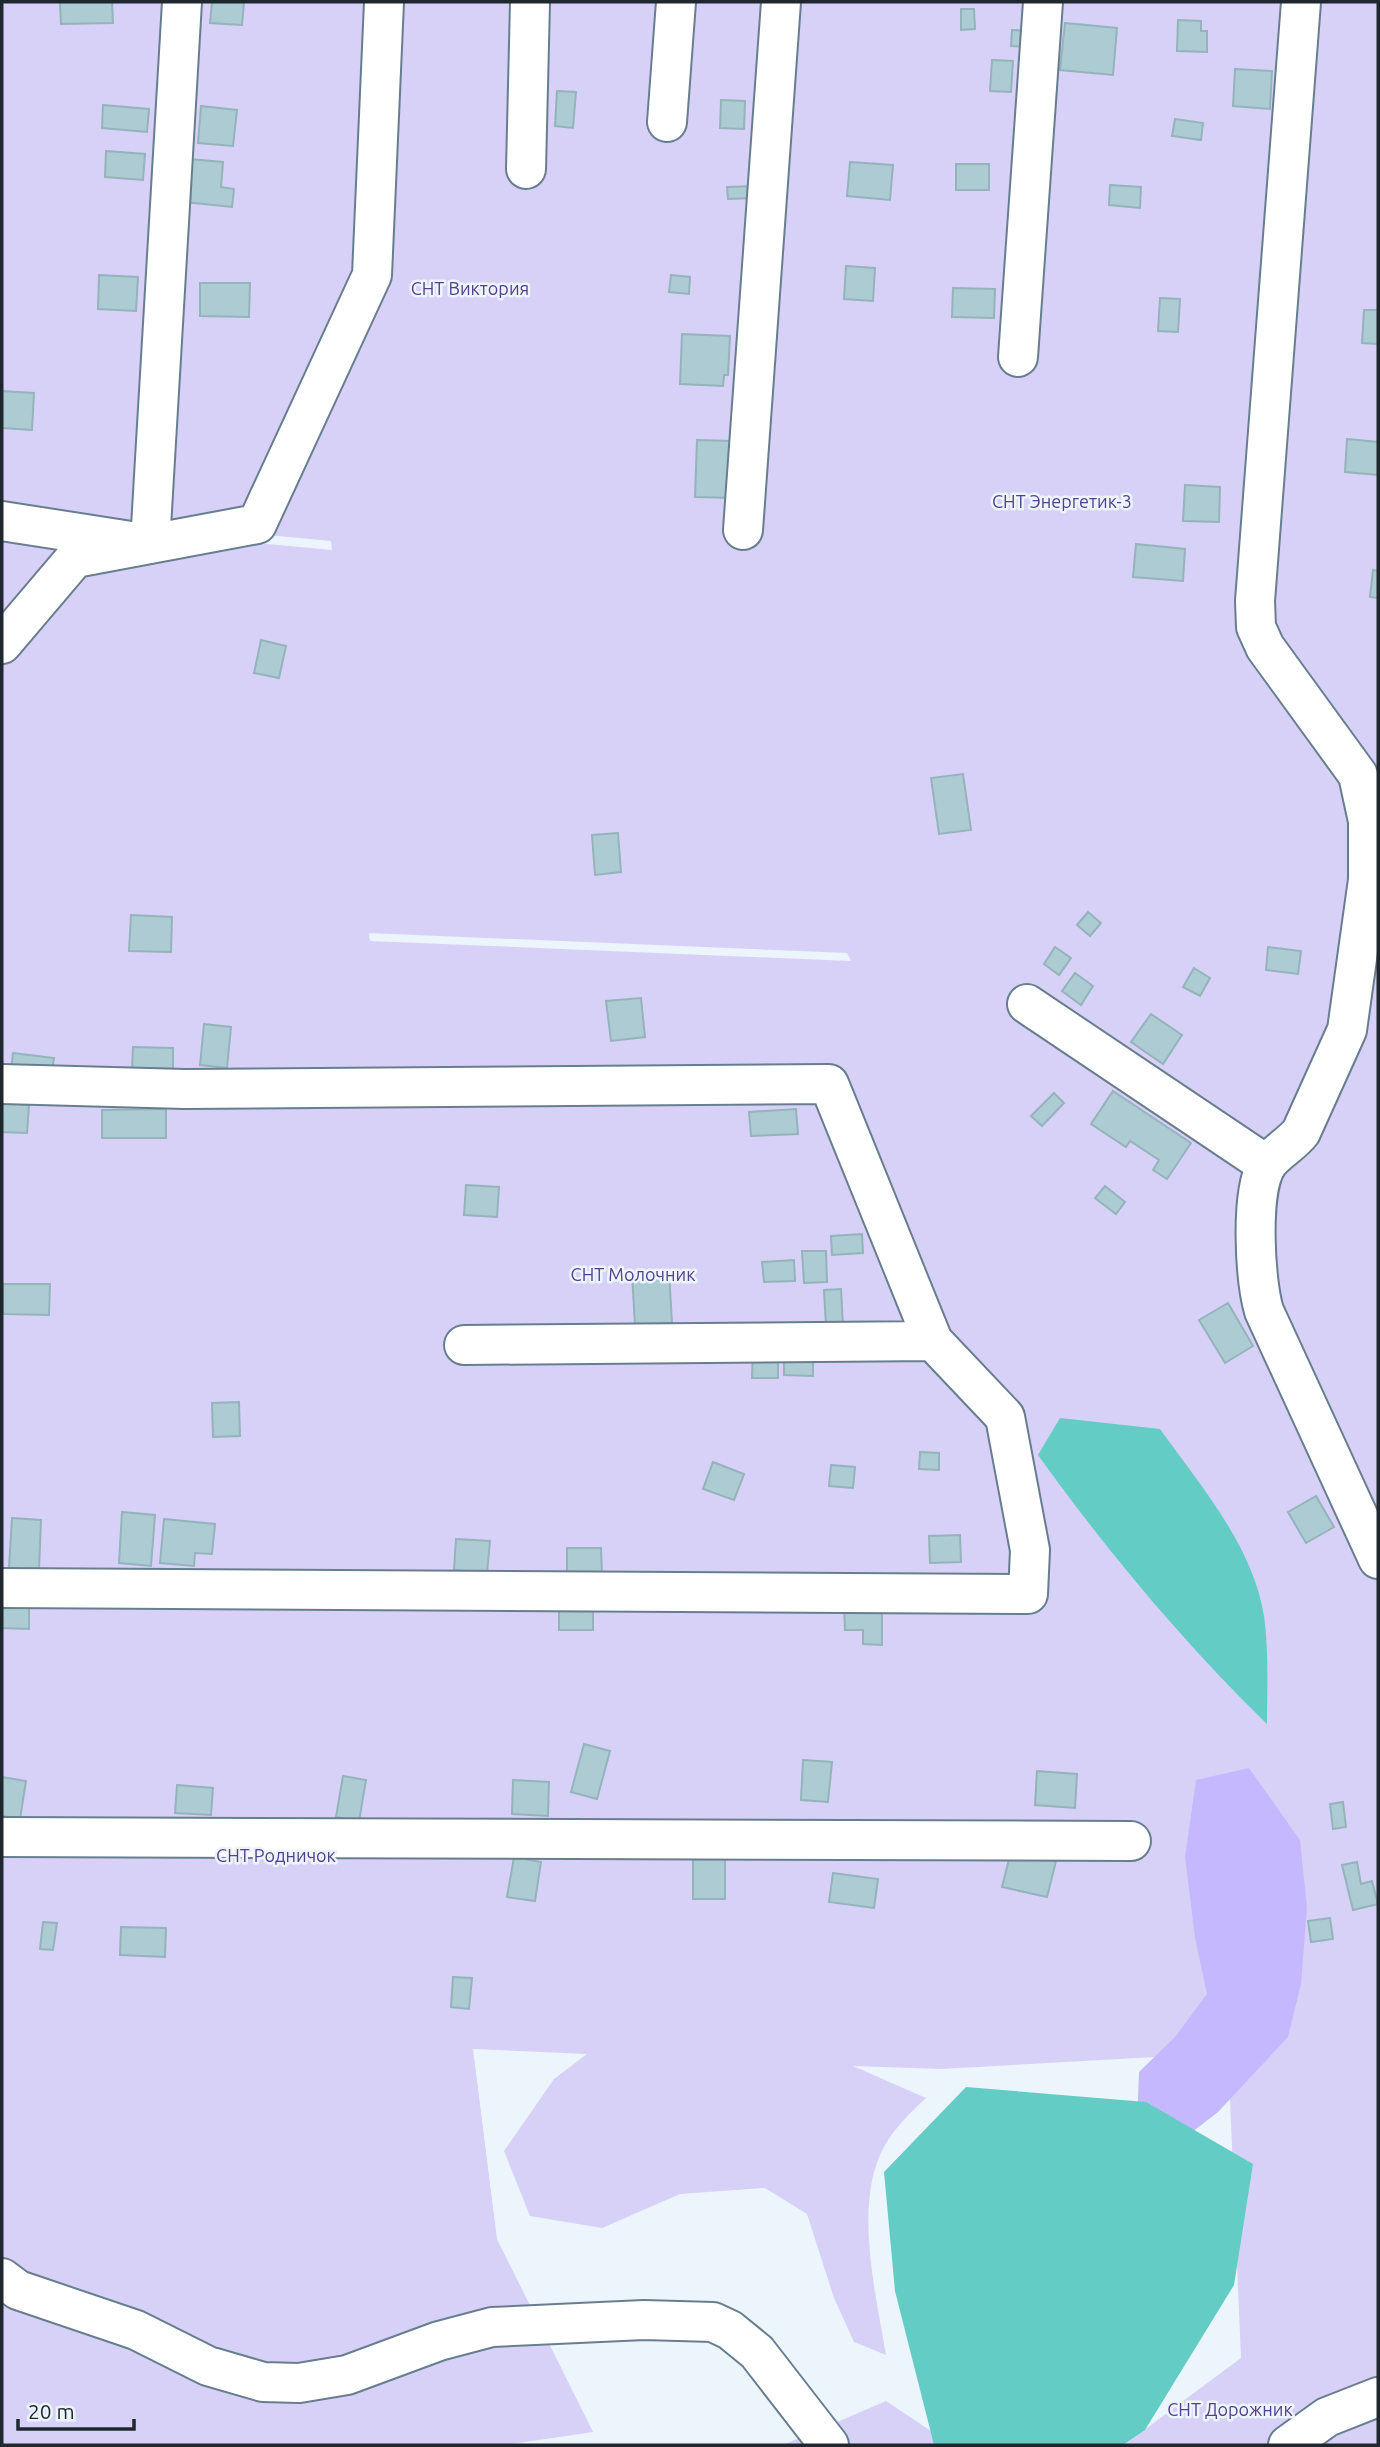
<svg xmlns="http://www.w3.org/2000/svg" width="1380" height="2447" font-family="Ubuntu,sans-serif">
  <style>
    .green { fill: #d7d1f8; fill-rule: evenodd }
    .forest { fill: #c6b8ff }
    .water { fill: #62ccc5 }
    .building { fill: #accbd3; stroke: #94b3bb; stroke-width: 2 }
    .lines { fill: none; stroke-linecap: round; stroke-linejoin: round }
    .minor-casing { stroke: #687e8e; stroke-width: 42 }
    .minor { stroke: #fff; stroke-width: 38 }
    .labels { text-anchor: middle; stroke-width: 5; stroke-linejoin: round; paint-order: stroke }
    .park-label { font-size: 18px; fill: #553f90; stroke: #ecf5fc }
  </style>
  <rect width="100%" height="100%" fill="#ecf5fc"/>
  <path class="green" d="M2 2H1378V2445H1124L1241 2358 1228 2053 941 2069 853 2066 926 2098C910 2113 895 2127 884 2147 853 2203 876 2294 886 2355L854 2342 834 2298 807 2214 765 2188 680 2194 602 2228 530 2216 504 2151 554 2079 587 2054 473 2049 497 2239 593 2432 505 2445H2V519L332 550 331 541 2 510ZM369 933 847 953 851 961 370 941Z
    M886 2401 952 2445H783Z"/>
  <path class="forest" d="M1249 1768 1300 1840 1307 1907 1301 1984 1288 2037 1218 2112 1182 2140 1137 2127 1139 2072 1175 2037 1207 1994 1195 1938 1185 1857 1196 1780Z"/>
  <path class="water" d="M1060 1418 1160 1429C1200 1485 1253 1546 1264 1616 1269 1651 1267 1689 1267 1724 1182 1641 1107 1551 1038 1455Z
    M966 2087 1146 2102 1253 2164 1234 2285 1145 2430 1123 2445H934L895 2291 884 2172Z"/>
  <path class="building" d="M60 2H112L113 23 61 24Z
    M212 2H244L242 25 210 23Z
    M961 9H974L975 29 961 30Z
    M1178 20 1201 21V31H1207V52L1177 51Z
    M1065 23 1117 28 1113 75 1060 70Z
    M1012 30 1030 31 1028 47 1011 46Z
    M992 60 1013 61 1011 92 990 91Z
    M1235 69 1272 71 1270 109 1233 106Z
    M557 91 576 92 573 128 555 126Z
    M721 100 745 101 744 129 720 128Z
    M103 105 149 109 147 132 102 128Z
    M201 106 237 110 233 146 198 143Z
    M1175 119 1203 123 1201 140 1172 136Z
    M106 151 145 154 143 180 105 177Z
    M189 159 223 162 221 187 234 189 232 207 185 202Z
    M850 162 893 165 890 200 847 196Z
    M956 164H989V190H956Z
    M1110 185 1141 187 1140 208 1109 205Z
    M755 186 756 198 728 199 727 187Z
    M846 266 875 268 873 301 844 299Z
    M99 275 138 277 136 311 98 309Z
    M671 275 690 277 689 294 669 292Z
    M200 283H250L249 317 200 316Z
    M953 288 995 289 994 318 952 317Z
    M1160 298 1180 299 1178 332 1158 331Z
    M1364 310H1378V344L1362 343Z
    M682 334 730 336 728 375H724L723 386 680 384Z
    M2 391 34 393 32 430 2 428Z
    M1347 439 1378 442V475L1345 472Z
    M697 440 733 441 737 498 695 497Z
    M1185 485 1220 487 1219 522 1183 521Z
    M1136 544 1185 549 1183 581 1133 577Z
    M1373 570 1378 571V598L1370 597Z
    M261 640 286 646 279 678 254 673Z
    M963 774 971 830 939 834 931 778Z
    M618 833 621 872 595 875 592 835Z
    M1088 912 1101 923 1090 936 1077 925Z
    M131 915 172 917 171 952 129 951Z
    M1055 947 1071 958 1059 975 1044 964Z
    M1268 947 1301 951 1298 974 1266 970Z
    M1194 968 1210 978 1200 996 1183 987Z
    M1075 973 1093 986 1081 1005 1062 991Z
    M641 998 645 1037 611 1041 606 1001Z
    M1151 1014 1182 1035 1163 1064 1131 1042Z
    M204 1024 231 1027 227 1068 200 1065Z
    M133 1047 173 1048V1072L132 1071Z
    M13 1053 54 1058 51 1077 11 1072Z
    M1113 1091 1191 1143 1167 1179 1153 1170 1159 1160 1130 1141 1126 1147 1091 1124Z
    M1054 1093 1064 1103 1042 1126 1031 1116Z
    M2 1103 29 1105 27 1133 2 1132Z
    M166 1109V1138H102V1110Z
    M796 1109 798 1134 751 1136 749 1112Z
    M466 1185 499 1187 497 1217 464 1215Z
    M1105 1186 1125 1202 1116 1214 1095 1198Z
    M862 1234 863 1253 832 1255 831 1236Z
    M802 1251H826L827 1282 804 1283Z
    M794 1260 795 1281 764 1282 762 1262Z
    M669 1272 672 1323 635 1325 632 1274Z
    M3 1284H50L49 1315 3 1314Z
    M841 1289 843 1326H826L824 1290Z
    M1228 1303 1253 1346 1225 1363 1199 1320Z
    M753 1347H778V1378H752Z
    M813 1350V1376L784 1375V1351Z
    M239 1402 240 1436 213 1437 212 1403Z
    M920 1452 939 1453V1470L919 1469Z
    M713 1462 744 1474 734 1500 703 1489Z
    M831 1465 855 1467 853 1488 829 1486Z
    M1316 1496 1334 1527 1306 1543 1288 1512Z
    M122 1512 155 1515 151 1566 119 1563Z
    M12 1518 41 1520 39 1570 9 1568Z
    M164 1519 215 1524 212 1554 195 1553 194 1566 160 1563Z
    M960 1535 961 1562 930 1563 929 1536Z
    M456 1539 490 1541 487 1573 454 1570Z
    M567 1548H601L602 1575H567Z
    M2 1597 29 1598V1629L2 1628Z
    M559 1604H593V1630H559Z
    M844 1605 882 1606V1645L863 1644V1630H845Z
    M584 1744 610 1751 597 1799 571 1792Z
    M803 1760 832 1762 828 1802 801 1800Z
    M1037 1771 1077 1774 1075 1808 1035 1805Z
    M343 1776 366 1780 359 1821 336 1817Z
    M2 1777 26 1781 20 1819 2 1816Z
    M513 1780 549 1782 548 1816 512 1814Z
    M177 1785 213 1788 211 1815 175 1813Z
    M1343 1802 1346 1827 1333 1829 1330 1804Z
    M1011 1851 1056 1861 1047 1897 1002 1887Z
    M725 1856V1899H693V1857Z
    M514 1857 541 1862 535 1901 507 1897Z
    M1357 1862 1361 1884 1372 1881 1378 1904 1353 1910 1342 1865Z
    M833 1873 878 1879 874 1908 829 1902Z
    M1330 1918 1333 1939 1311 1942 1308 1921Z
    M43 1922 57 1923 53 1950 40 1949Z
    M121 1927 166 1928 165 1957 120 1955Z
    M453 1977 472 1978 469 2009 451 2007Z"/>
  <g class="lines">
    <g class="minor-casing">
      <path id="minor" d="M1301 2 1255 601 1256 627 1265 647 1358 775 1368 821V880L1347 1030 1301 1132C1292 1144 1273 1154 1266 1166 1250 1195 1255 1280 1264 1311L1378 1559
        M667 122 676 2
        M526 169 530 2
        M1018 357 1043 2
        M2 521 150 544 182 2
        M743 530 781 2
        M2 644 75 558 257 524 372 275 384 2
        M1027 1004 1267 1165
        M2 1084 185 1089 829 1084 933 1341 1005 1417 1030 1550 1028 1594 2 1588
        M464 1345 933 1341
        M2 1837 1131 1841
        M2 2278 18 2290 136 2330 208 2366 263 2382 299 2383 347 2375 439 2341 492 2327 644 2320 713 2322 730 2330 757 2352 829 2445
        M1288 2445 1327 2417 1378 2397"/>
    </g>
    <use href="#minor" class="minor"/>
  </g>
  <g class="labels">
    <g class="park-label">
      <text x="470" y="295">СНТ Виктория</text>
      <text x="1062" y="508">СНТ Энергетик-3</text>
      <text x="633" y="1281">СНТ Молочник</text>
      <text x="276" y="1862">СНТ Родничок</text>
      <text x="1230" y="2416">СНТ Дорожник</text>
    </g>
  </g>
  <rect width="1380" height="2447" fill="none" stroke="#1f282f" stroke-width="7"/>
  <path d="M18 2419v10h116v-10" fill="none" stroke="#1f282f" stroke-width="3.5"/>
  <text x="28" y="2419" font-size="21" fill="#1f282f" stroke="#ecf5fc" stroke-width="5" paint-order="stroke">20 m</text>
</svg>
